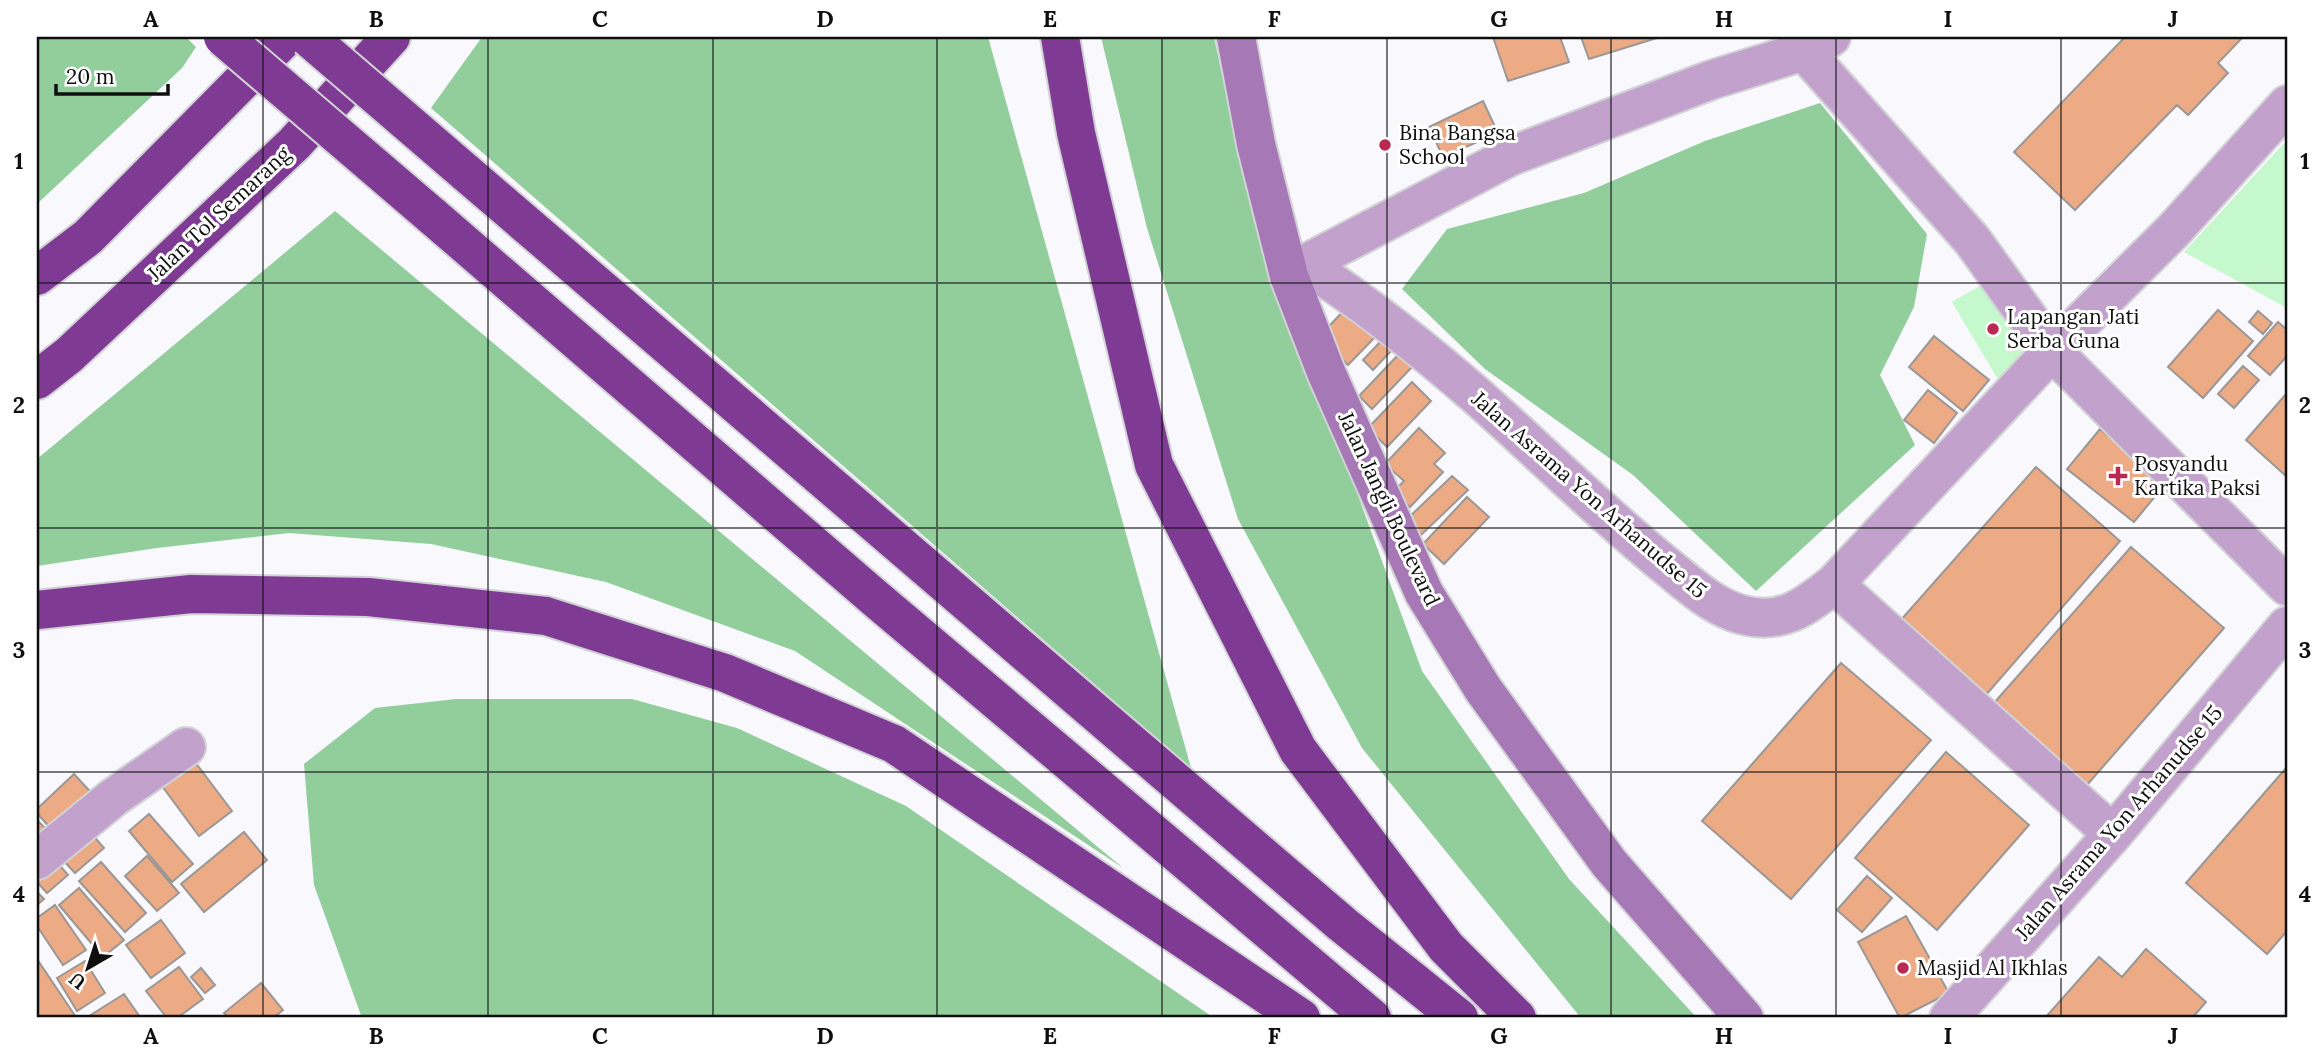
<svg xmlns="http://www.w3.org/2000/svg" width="2324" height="1055" font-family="Lora,serif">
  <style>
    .green { fill: #c6f8cd }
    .forest { fill: #92cd9c }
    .building { fill: #ecab85; stroke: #9b9795; stroke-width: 2 }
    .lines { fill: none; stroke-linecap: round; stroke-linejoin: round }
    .street-casing { stroke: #d3d3d7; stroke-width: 42 }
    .secondary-casing { stroke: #d3d3d7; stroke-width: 42 }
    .highway-casing { stroke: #d3d3d7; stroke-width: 42 }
    .street { stroke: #c2a2cc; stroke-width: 38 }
    .secondary { stroke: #a678b5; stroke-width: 38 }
    .highway { stroke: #7f3b94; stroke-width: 38 }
    .highway-bridge-casing { stroke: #d3d3d7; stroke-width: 42; stroke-linecap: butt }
    .highway-bridge { stroke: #7f3b94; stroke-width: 38 }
    .grid { fill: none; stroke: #0f0f10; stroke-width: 2; stroke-opacity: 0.55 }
    .poi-dot { fill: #b92952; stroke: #fff; stroke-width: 2.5 }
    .labels { text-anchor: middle; stroke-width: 6; stroke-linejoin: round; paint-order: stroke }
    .poi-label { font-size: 21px; fill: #0f0f10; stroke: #fff; text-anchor: start }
    .street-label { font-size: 21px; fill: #0f0f10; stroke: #fff }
    .neatline { fill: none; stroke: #0f0f10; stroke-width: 2.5 }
    .grid-label { font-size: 23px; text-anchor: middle; font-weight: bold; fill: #0f0f10 }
  </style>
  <rect width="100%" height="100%" fill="#f8f8fd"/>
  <path class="green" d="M2287 140V308L2184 252Z
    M1990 280 2035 355 1997 378 1952 302Z"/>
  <path class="forest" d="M37 37H186L196 47 182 68 37 204Z
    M482 37H988L1191 768 431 108Z
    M1101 37H1214L1246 188 1422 671 1569 879 1697 1018H1581L1362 748 1238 519 1147 228Z
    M1820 103 1927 234 1914 307 1880 375 1915 445 1756 591 1633 475 1485 369 1402 289 1447 229 1584 193 1705 141Z
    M335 211 1123 868 795 651 606 582 431 544 289 533 157 548 37 566V459Z
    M456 699H632L737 728 906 806 1214 1018H362L314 885 304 764 375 708Z"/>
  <path class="building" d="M1493 37H1560L1569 62 1508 81Z
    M1581 37H1660L1589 59Z
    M2125 37H2243L2218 63 2228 73 2188 115 2177 105 2075 210 2014 152Z
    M1483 101 1498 133 1443 157 1429 127Z
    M1347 307 1377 335 1348 365 1319 337Z
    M2218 310 2253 341 2203 398 2168 367Z
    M2258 311 2272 323 2263 334 2249 322Z
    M2278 322 2287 330V356L2270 375 2248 356Z
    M1934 336 1989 380 1963 411 1909 367Z
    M1381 341 1391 351 1373 370 1363 360Z
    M1399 354 1412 367 1372 409 1359 396Z
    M2243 366 2259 380 2234 408 2218 394Z
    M1412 382 1431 401 1387 447 1368 428Z
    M1928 390 1957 413 1934 443 1904 420Z
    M2287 393V477L2246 440Z
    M1419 428 1445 453 1434 464 1443 472 1410 507 1393 492 1404 481 1385 464Z
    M2100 429 2166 483 2134 522 2067 469Z
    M2036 467 2120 541 1985 696 1900 621Z
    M1452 476 1468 490 1420 536 1404 522Z
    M1467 497 1489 517 1444 564 1423 544Z
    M2131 547 2224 628 2087 785 1994 703Z
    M1841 663 1931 740 1791 899 1702 821Z
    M1946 752 2029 825 1937 930 1855 858Z
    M195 762 232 811 199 836 162 786Z
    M2287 767V931L2267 954 2186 883Z
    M74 774 98 800 58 837 37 813V809Z
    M149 814 193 864 172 882 129 831Z
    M37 820 48 831 37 842Z
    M90 832 104 848 75 873 61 858Z
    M244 832 267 860 204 912 181 884Z
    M147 856 179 893 157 911 125 876Z
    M55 860 68 875 47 893 37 882V875Z
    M101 862 146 913 125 932 79 881Z
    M1867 876 1892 898 1862 932 1837 910Z
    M79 888 124 940 103 957 59 905Z
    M37 892 44 899 37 905Z
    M55 905 86 950 63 965 37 926V918Z
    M1906 916 1949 993 1900 1018 1858 942Z
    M161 920 185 953 151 978 126 945Z
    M2146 949 2206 1002 2192 1018H2045L2099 957 2122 977Z
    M37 959 76 1017 75 1018H37Z
    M85 961 105 993 77 1011 57 978Z
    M179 967 203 999 177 1018H167L146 991Z
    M201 968 215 985 205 993 191 977Z
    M261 983 283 1010 273 1018H229L224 1013Z
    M124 994 140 1017 86 1018Z"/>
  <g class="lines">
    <g class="street-casing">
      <path id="street" d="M1804 51 1972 240 2052 351 2287 586
        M1305 264C1366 304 1423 349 1478 397 1540 452 1599 511 1664 564 1688 583 1712 607 1743 615 1782 625 1805 607 1834 584L2052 351 2173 231 2287 105
        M1289 276 1305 264 1511 156 1711 80 1804 51 1831 37
        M1834 584 2113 834
        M37 860 114 797 186 747
        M1949 1018 2113 834 2287 626"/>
    </g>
    <g class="secondary-casing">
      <path id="secondary" d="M1236 37 1256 144 1289 276 1326 372 1424 593 1483 689 1609 863 1744 1018"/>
    </g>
    <g class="highway-casing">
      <path id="highway" d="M1060 37 1076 133 1154 465 1298 750 1446 947 1517 1018
        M465 172 1342 924 1459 1018
        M431 215 876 599 1372 1018
        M37 276 88 237 286 37
        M37 380 69 355 294 144 391 37
        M37 610 191 594 368 597 546 616 725 673 894 744 1301 1018"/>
    </g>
    <use href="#street" class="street"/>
    <use href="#secondary" class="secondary"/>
    <use href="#highway" class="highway"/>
    <g class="highway-bridge-casing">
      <path id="highway-bridge" d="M223 37 431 215
        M308 37 465 172"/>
    </g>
    <use href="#highway-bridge" class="highway-bridge"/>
  </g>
  <path class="grid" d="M263 37V1018M488 37V1018M713 37V1018M937 37V1018M1162 37V1018M1387 37V1018M1611 37V1018M1836 37V1018M2061 37V1018M37 283H2287M37 528H2287M37 772H2287"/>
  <g class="poi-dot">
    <circle cx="1385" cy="145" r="7"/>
    <circle cx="1993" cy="329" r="7"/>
    <path d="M2114.5 465.5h7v7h7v7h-7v7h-7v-7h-7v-7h7z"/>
    <circle cx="1903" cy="968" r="7"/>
  </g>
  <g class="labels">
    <g class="poi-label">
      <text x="1399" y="140">Bina Bangsa<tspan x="1399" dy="24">School</tspan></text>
      <text x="2007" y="324">Lapangan Jati<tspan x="2007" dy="24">Serba Guna</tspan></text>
      <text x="2134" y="471">Posyandu<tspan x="2134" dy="24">Kartika Paksi</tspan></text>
      <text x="1917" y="975">Masjid Al Ikhlas</text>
    </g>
    <g class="street-label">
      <text transform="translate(219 214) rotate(-43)" y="7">Jalan Tol Semarang</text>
      <text transform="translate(1589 495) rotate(41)" y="7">Jalan Asrama Yon Arhanudse 15</text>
      <text transform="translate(1389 509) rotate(65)" y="7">Jalan Jangli Boulevard</text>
      <text transform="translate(2119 823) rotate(-49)" y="7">Jalan Asrama Yon Arhanudse 15</text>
    </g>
  </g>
  <rect width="2324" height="1055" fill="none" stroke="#ffffff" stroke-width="77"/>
  <g transform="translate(88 968) rotate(219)" stroke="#ffffff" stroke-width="5" paint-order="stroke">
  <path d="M0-5L12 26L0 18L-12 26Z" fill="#0f0f10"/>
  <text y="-10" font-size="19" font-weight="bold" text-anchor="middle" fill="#0f0f10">U</text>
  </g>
  <path d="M56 84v10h112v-10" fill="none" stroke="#0f0f10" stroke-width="3.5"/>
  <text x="66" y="84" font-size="21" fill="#0f0f10" stroke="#ffffff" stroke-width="5" paint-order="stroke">20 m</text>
  <rect x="38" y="38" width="2248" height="978" class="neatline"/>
  <g class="grid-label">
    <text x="151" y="27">A</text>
    <text x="376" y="27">B</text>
    <text x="600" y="27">C</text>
    <text x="825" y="27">D</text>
    <text x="1050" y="27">E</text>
    <text x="1274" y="27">F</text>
    <text x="1499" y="27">G</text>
    <text x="1724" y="27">H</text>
    <text x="1948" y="27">I</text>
    <text x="2173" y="27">J</text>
    <text x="19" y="169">1</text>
    <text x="2305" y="169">1</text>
    <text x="19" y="413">2</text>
    <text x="2305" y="413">2</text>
    <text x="19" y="658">3</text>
    <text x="2305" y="658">3</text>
    <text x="19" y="902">4</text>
    <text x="2305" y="902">4</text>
    <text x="151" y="1044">A</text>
    <text x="376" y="1044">B</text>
    <text x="600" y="1044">C</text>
    <text x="825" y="1044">D</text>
    <text x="1050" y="1044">E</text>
    <text x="1274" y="1044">F</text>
    <text x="1499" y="1044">G</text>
    <text x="1724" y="1044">H</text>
    <text x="1948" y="1044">I</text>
    <text x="2173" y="1044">J</text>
  </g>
</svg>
